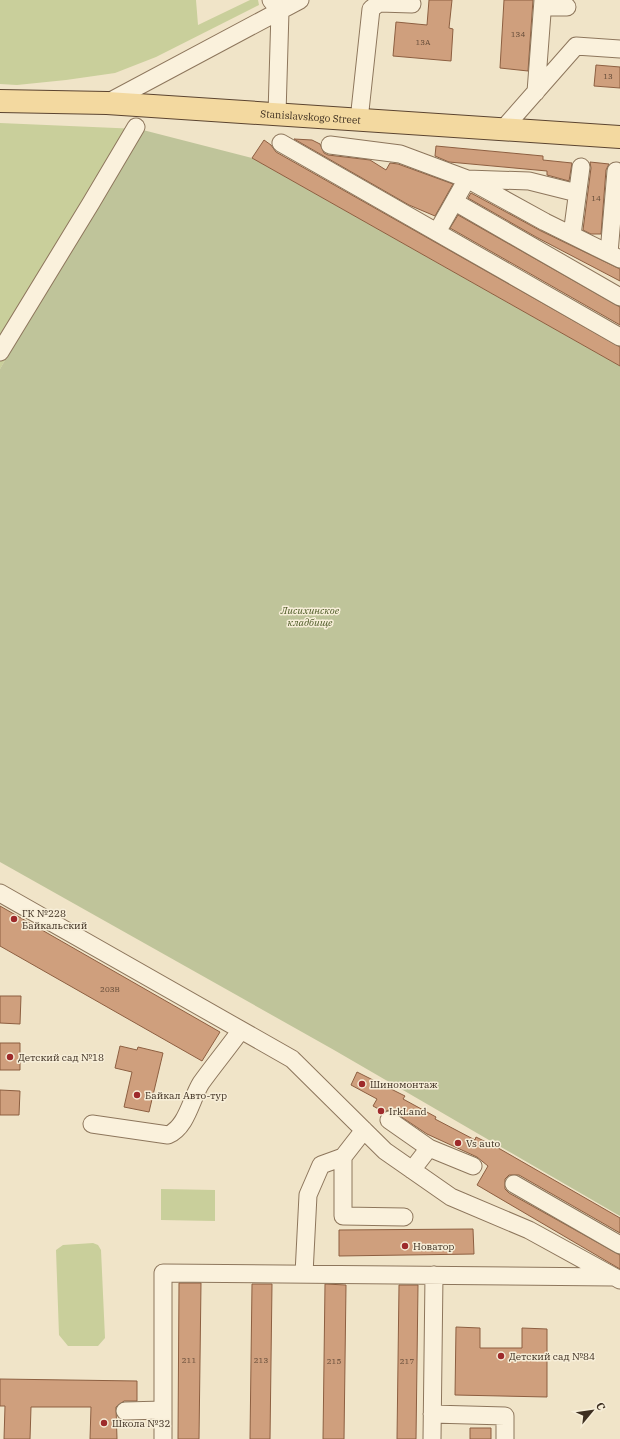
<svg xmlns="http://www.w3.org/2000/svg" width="620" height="1439" font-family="'IBM Plex Serif',serif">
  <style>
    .green { fill: #c9cf9b }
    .cemetery { fill: #bfc49a }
    .building { fill: #cf9f7d; stroke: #8d5f41 }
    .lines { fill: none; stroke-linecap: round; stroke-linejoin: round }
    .minor-casing { stroke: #8d765c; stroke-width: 19 }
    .major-casing { stroke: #5b4430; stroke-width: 24 }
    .minor { stroke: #faf1dc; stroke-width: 17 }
    .major { stroke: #f3d9a0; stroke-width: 22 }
    .poi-dot { fill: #9e2a2b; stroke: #f7eed8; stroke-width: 1.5 }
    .labels { text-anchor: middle; stroke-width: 3; stroke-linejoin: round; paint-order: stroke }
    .number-label { font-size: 8px; fill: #624a37 }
    .street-label { font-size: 10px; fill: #3d2e20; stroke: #f7eed8 }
    .park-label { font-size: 10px; font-style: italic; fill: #4d5a26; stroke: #f7eed8 }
    .poi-label { font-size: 10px; fill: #3d2e20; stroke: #f7eed8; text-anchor: start }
  </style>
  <rect width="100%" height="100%" fill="#f0e4c8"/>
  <path class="green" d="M0 0H196L198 25 250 0H258L259 5 156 57 115 73 66 80 17 85 0 84Z
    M0 123 139 129 0 369Z
    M161 1189 215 1190V1221L161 1220Z
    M93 1243 98 1245 101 1250 105 1338 98 1346H68L59 1335 56 1250 63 1245Z"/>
  <path class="cemetery" d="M139 129 252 158 620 366V1216L334 1050 0 862V369Z"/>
  <path class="building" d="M429 0H452L449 28 453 29 451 61 393 56 396 22 427 25Z
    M504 0H533L528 71 500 68Z
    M596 65 620 67V88L594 86Z
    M294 139 312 140 320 144 324 153 328 155 370 160 386 170 390 163 398 164 453 184 435 216 409 205Z
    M264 140 271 145 276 152 620 347V366L252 158Z
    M436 146 543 156V160L572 163 569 181 547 175V171L449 162 435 156Z
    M590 162 609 164 606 170 601 234H591L583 230 591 168Z
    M471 193 541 231 620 269V281L536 237 468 198Z
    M458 215 620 307V325L450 228Z
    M0 906 220 1032 202 1061 0 946Z
    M0 996H21L20 1024 0 1023Z
    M0 1043H20V1070H0Z
    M120 1046 137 1050 138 1047 163 1053 149 1112 124 1107 132 1072 115 1068Z
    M357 1072 405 1096 403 1099 436 1117 435 1119 475 1140 476 1137 500 1149 620 1218V1233L519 1175H509L505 1179V1189L509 1193 620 1255V1269L477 1185 488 1166 477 1157 427 1134 394 1112 389 1110 384 1112 373 1106 377 1099 351 1085Z
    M0 1090 20 1091 19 1115H0Z
    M473 1229 474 1254 339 1256V1230Z
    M179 1283H201L199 1439H178Z
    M252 1284H272L270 1439H250Z
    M325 1284 346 1285 344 1439H323Z
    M399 1285H418L416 1439H397Z
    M456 1327 480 1328V1348H522V1328L547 1329V1397L455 1395Z
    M0 1379 137 1381V1401H124L116 1407 117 1439H90L91 1407H31L30 1439H4L5 1406H0Z
    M470 1428H491V1439H470Z"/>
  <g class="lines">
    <g class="minor-casing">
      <path id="minor" d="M271 0 280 11 277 114
        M543 7H567
        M536 92 543 0
        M107 103 300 0
        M359 120 371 9 379 3 412 4
        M503 129 576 46 620 49
        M281 143 620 337
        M330 145 400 154 467 179 545 222 620 259
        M455 202 620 297
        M437 232 467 179 529 181 577 193
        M572 235 581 167
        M609 253 616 171
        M0 352 91 203 136 127
        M0 893 292 1059 385 1151 451 1197 529 1230 620 1280
        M389 1120 429 1148 412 1170
        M92 1124 168 1135C187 1127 191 1099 201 1083 214 1065 228 1048 241 1030
        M364 1130 343 1157V1216L404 1217
        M429 1148 473 1166
        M514 1184 620 1245
        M304 1274 308 1195 321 1165 343 1157
        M125 1411 163 1410
        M432 1414 505 1416V1439
        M163 1439V1273L613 1277
        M432 1439 434 1275"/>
    </g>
    <g class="major-casing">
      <g id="major">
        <path id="s1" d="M0 101 107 103 620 137"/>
      </g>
    </g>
    <use href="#minor" class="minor"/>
    <use href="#major" class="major"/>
  </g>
  <g class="poi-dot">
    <circle cx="14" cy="919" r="4"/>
    <circle cx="10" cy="1057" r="4"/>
    <circle cx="362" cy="1084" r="4"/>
    <circle cx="137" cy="1095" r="4"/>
    <circle cx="381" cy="1111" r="4"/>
    <circle cx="458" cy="1143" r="4"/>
    <circle cx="405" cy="1246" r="4"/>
    <circle cx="501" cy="1356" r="4"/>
    <circle cx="104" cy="1423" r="4"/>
  </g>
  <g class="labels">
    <g class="number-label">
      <text x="518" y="37">134</text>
      <text x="423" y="45">13А</text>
      <text x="608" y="79">13</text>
      <text x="596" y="201">14</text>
      <text x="110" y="992">203В</text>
      <text x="189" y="1363">211</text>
      <text x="261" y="1363">213</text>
      <text x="334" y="1364">215</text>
      <text x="407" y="1364">217</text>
    </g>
    <g class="street-label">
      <text dy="4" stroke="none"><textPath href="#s1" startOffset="311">Stanislavskogo Street</textPath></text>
    </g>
    <g class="park-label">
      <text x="310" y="614">Лисихинское<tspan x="310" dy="12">кладбище</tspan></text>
    </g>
    <g class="poi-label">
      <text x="22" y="917">ГК №228<tspan x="22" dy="12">Байкальский</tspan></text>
      <text x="18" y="1061">Детский сад №18</text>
      <text x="370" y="1088">Шиномонтаж</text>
      <text x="145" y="1099">Байкал Авто-тур</text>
      <text x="389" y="1115">IrkLand</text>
      <text x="466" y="1147">Vs auto</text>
      <text x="413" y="1250">Новатор</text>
      <text x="509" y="1360">Детский сад №84</text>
      <text x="112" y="1427">Школа №32</text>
    </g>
  </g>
  <g transform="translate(592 1411) rotate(61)" stroke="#f7eed8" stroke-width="3" paint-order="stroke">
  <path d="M0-3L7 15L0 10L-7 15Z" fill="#3d2e20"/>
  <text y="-6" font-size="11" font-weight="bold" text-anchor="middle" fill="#3d2e20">С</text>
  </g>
</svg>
